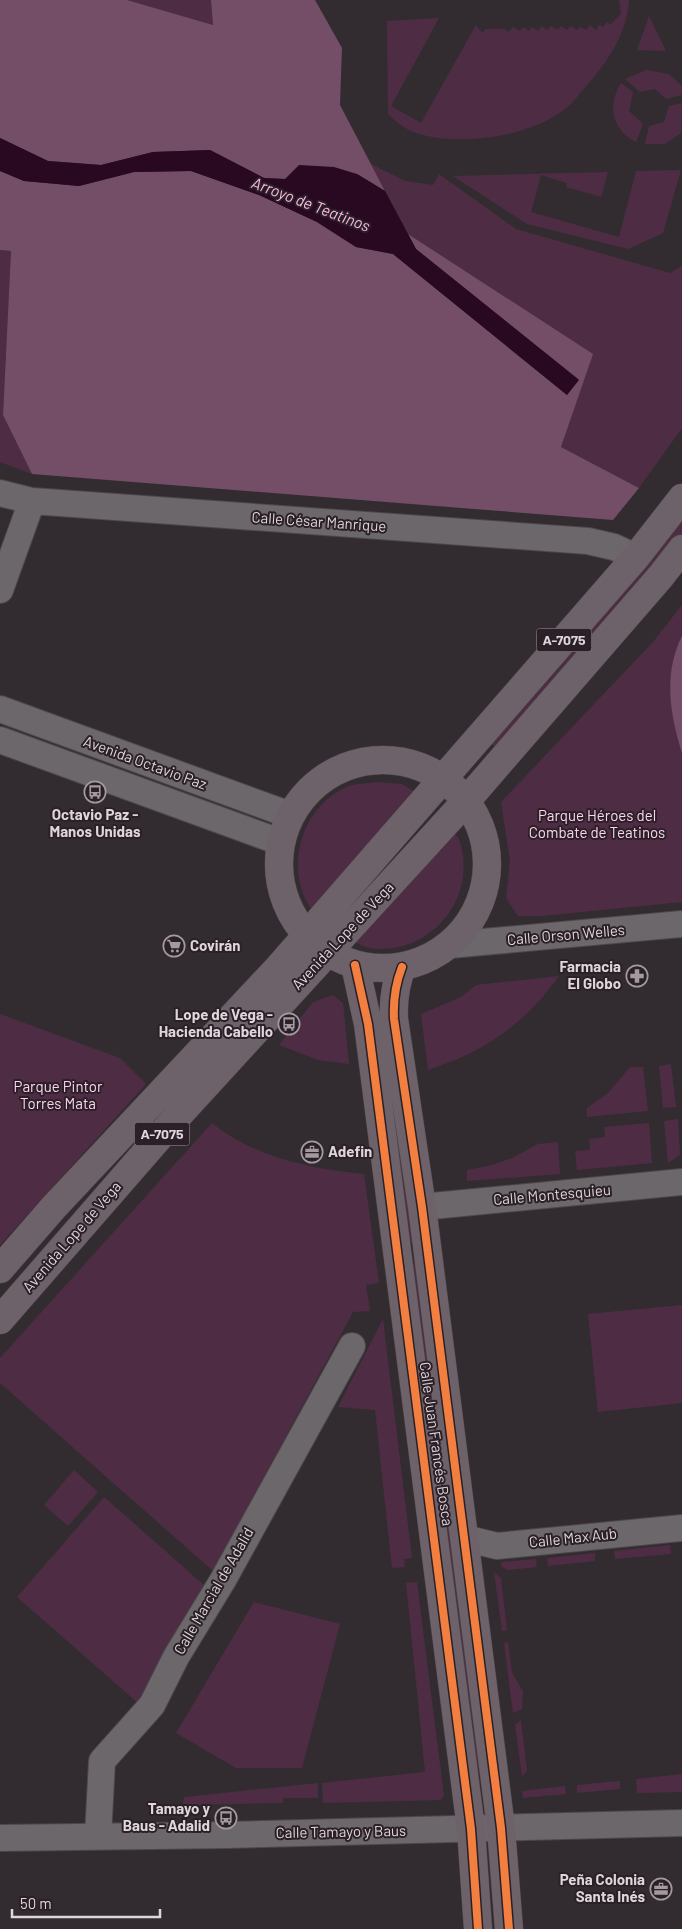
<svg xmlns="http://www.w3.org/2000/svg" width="682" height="1929" font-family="Barlow,sans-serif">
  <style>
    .green { fill: #4e2d44 }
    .forest { fill: #744e67 }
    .water { fill: #290821 }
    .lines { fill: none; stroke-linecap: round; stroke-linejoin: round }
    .minor-casing { stroke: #4d474b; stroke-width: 28 }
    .major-casing { stroke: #4d474b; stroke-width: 29 }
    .minor { stroke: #6b676a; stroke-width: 26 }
    .major { stroke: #6d6269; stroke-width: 28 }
    .cycleway-casing { stroke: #2b2027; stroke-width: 11 }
    .cycleway { stroke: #f27e40; stroke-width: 8 }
    .labels { text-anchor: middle; stroke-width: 4; stroke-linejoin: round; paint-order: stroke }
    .shield { fill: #2b2027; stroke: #a89fa5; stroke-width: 1 }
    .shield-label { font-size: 14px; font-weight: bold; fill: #ded6db }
    .street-label { font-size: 15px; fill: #ded6db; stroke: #2b2027 }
    .poi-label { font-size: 15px; font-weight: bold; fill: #ded6db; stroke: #2b2027; text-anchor: end }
    .park-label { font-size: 15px; fill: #fed3ef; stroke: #2b2027 }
    .water-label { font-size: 16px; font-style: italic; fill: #fdb7e6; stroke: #2b2027 }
  </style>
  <rect width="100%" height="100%" fill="#322c30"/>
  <path class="green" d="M127 0H211L213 25Z
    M619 0H629C627 36 604 67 581 92 576 98 571 105 565 109 530 137 459 147 416 133 405 129 396 122 388 114L387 21 439 18 391 106 421 123 476 25 482 33 486 29H504L509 32 513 27 520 31 524 27 529 31 532 27 538 31 542 26 547 30 551 26 558 30 561 26 567 30 571 26 577 30 580 27 586 30 590 25 596 30 599 25 603 27 607 22 610 25 621 14Z
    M649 16 666 51 637 50Z
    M646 70 669 74 682 86V95L666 99 655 89 640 92 625 79Z
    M621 83 633 92 629 111 643 124 636 142C612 130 607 105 621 83Z
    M682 103 681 133 665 144H645L649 126 664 122 669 106Z
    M371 164 405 181 433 185 439 174 516 229 670 273 682 266V428L639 488 561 447 592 354 408 234Z
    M681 170 663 233 628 249 527 224 453 176 608 172 601 197 566 187 567 183 541 175 531 212 619 237 636 171Z
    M0 250 11 251 3 415 32 474 0 462Z
    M682 519V534L629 600 498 749 491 744 558 669Z
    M682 605V902L542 916H518L506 898 510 861 501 802 653 642Z
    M376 782 402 784 417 793 313 911C282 871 301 805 349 786 357 783 367 784 376 782Z
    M453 833C461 838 462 848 463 857 469 906 429 949 381 949 370 949 360 947 353 939Z
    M559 976C524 1025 485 1051 428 1070L421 1014 461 997 476 985Z
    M333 995 343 1003 349 1064 318 1060 279 1045 313 1002Z
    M0 1014 120 1058 146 1084 0 1245Z
    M389 1033 416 1242 407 1243 380 1034Z
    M671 1064 676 1107 663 1108 659 1066Z
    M630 1067H643L648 1111 587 1117V1108L608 1093Z
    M678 1119 680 1155 668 1163 664 1121Z
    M212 1123C253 1157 312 1169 364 1174L379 1283 366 1285 370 1311 353 1312 213 1571 0 1383V1358Z
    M649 1123 652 1163 577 1170 575 1151 590 1150 589 1139 605 1137 604 1127Z
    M558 1142 560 1174 467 1181V1170L492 1165 512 1158 538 1144Z
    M419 1262 485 1772 476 1773 410 1264Z
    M682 1305V1403L598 1412 588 1314Z
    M383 1319 412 1558 404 1559 405 1567 392 1568 375 1410 338 1407Z
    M74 1470 98 1492 68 1526 44 1505Z
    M104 1497 205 1586 139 1704 17 1597Z
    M670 1545 671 1554 615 1559 614 1551Z
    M595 1553V1561L548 1566 547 1558Z
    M536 1559 537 1567 507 1570 501 1566V1562Z
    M494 1572 501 1578 507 1630 502 1631Z
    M417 1582 444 1796 440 1800 323 1803 322 1783 425 1772 406 1583Z
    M254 1602 340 1624 302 1768H236L176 1733Z
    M508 1642 512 1673 523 1691 522 1709 513 1713 504 1643Z
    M521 1720 527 1771 522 1776 515 1725Z
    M682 1774V1792L637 1793 636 1779Z
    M620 1781V1789L577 1793V1785Z
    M318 1783V1798H283V1803L190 1805 183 1804 184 1797Z
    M565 1786 566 1794 523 1798 522 1791Z"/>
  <path class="forest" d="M0 0H127L213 25 211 0H315L342 48 340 105 385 191 357 174 285 179 264 178 210 150 153 152 101 165 48 161 0 138Z
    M0 171 24 181 79 186 134 172 191 171 259 195 317 222 356 247 393 254 567 395 578 379 416 249 408 234 593 354 561 447 639 488 613 520 32 474 3 415 11 251 0 250Z
    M682 636V753C670 714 663 674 682 636Z"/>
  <path class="water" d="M0 138 48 161 101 165 153 152 210 150 264 178 285 179 299 165 334 167 357 174 385 191 416 249 579 380 567 395 393 254 356 247 317 222 259 195 191 171 134 172 79 186 24 181 0 171Z"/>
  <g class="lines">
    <g class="minor-casing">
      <path id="minor" d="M0 493 32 501 588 541 614 547 636 557
        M0 590 32 501
        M0 709 290 815
        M0 740 280 842
        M450 945 682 924
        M422 1207 682 1182
        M464 1538 497 1546 682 1528
        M98 1836 102 1761 152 1705 176 1657 223 1580 352 1346
        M0 1838 227 1835 682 1823"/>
    </g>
    <g class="major-casing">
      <path id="major" d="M279 864a104 104 0 1 1 208 0a104 104 0 1 1-208 0Z
        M355 965 368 1024 471 1829 478 1929
        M402 967C395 985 393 1000 394 1019L422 1207 501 1828 509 1929
        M0 1269 53 1208 279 967 636 557 682 498
        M0 1320 175 1119 467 800 661 576 682 549"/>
    </g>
    <use href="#minor" class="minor"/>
    <use href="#major" class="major"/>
    <g class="cycleway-casing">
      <path id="cycleway" d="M355 965 368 1024 471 1829 478 1929
        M402 967C395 985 393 1000 394 1019L422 1207 501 1828 509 1929"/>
    </g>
    <use href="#cycleway" class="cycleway"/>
  </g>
  <defs>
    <g id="bus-ring" transform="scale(1.125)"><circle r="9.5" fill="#2b2027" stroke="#a29a9f" stroke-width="1.5"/><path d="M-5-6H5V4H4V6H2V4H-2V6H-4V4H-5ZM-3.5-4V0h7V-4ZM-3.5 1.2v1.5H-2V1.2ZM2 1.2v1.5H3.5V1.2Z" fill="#a29a9f"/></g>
    <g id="supermarket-ring" transform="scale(1.125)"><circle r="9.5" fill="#2b2027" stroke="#a29a9f" stroke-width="1.5"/><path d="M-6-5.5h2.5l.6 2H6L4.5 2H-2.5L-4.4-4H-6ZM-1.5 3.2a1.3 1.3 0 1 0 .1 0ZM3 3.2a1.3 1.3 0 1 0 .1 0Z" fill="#a29a9f"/></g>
    <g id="pharmacy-ring" transform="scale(1.125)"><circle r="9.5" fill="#2b2027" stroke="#a29a9f" stroke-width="1.5"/><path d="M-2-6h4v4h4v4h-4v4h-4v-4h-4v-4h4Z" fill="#a29a9f"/></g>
    <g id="office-ring" transform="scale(1.125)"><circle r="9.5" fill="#2b2027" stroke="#a29a9f" stroke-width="1.5"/><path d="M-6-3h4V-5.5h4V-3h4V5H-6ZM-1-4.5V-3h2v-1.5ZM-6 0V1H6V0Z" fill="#a29a9f"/></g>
  </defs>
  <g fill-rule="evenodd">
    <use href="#bus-ring" x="95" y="792"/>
    <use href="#supermarket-ring" x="174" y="946"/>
    <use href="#pharmacy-ring" x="637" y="976"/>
    <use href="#bus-ring" x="289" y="1024"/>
    <use href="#office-ring" x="312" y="1152"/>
    <use href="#bus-ring" x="226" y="1818"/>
    <use href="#office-ring" x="661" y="1889"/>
  </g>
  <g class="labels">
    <g class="shield">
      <rect x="536.5" y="628.5" width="55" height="23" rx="4"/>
      <rect x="134.5" y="1122.5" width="55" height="23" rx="4"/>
    </g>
    <g class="shield-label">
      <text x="564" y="645">A-7075</text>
      <text x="162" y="1139">A-7075</text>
    </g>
    <g class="street-label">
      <text transform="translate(319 522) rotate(4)" y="5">Calle César Manrique</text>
      <text transform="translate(145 763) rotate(20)" y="5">Avenida Octavio Paz</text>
      <text transform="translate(566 935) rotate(-5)" y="5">Calle Orson Welles</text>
      <text transform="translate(343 936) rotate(-47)" y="5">Avenida Lope de Vega</text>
      <text transform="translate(552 1195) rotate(-5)" y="5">Calle Montesquieu</text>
      <text transform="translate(72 1237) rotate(-49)" y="5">Avenida Lope de Vega</text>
      <text transform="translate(436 1444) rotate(82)" y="5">Calle Juan Francés Bosca</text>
      <text transform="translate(573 1538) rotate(-6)" y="5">Calle Max Aub</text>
      <text transform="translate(214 1591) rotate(-60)" y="5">Calle Marcial de Adalid</text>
      <text transform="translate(341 1832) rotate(-1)" y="5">Calle Tamayo y Baus</text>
    </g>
    <g class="poi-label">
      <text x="95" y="820" text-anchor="middle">Octavio Paz -<tspan x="95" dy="17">Manos Unidas</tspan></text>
      <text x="190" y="951" text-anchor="start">Covirán</text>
      <text x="621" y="972">Farmacia<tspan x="621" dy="17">El Globo</tspan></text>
      <text x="273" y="1020">Lope de Vega -<tspan x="273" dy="17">Hacienda Cabello</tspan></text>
      <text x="328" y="1157" text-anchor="start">Adefin</text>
      <text x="210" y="1814">Tamayo y<tspan x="210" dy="17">Baus - Adalid</tspan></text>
      <text x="645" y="1885">Peña Colonia<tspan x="645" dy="17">Santa Inés</tspan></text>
    </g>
    <g class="park-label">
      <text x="597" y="821">Parque Héroes del<tspan x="597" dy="17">Combate de Teatinos</tspan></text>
      <text x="58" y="1092">Parque Pintor<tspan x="58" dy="17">Torres Mata</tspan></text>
    </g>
    <g class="water-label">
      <text transform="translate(311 204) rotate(21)" y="6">Arroyo de Teatinos</text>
    </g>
  </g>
  <path d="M12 1909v8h148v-8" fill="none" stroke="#ded6db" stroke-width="2.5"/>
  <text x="20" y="1909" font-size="15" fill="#ded6db" stroke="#2b2027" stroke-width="4" paint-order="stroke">50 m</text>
</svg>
